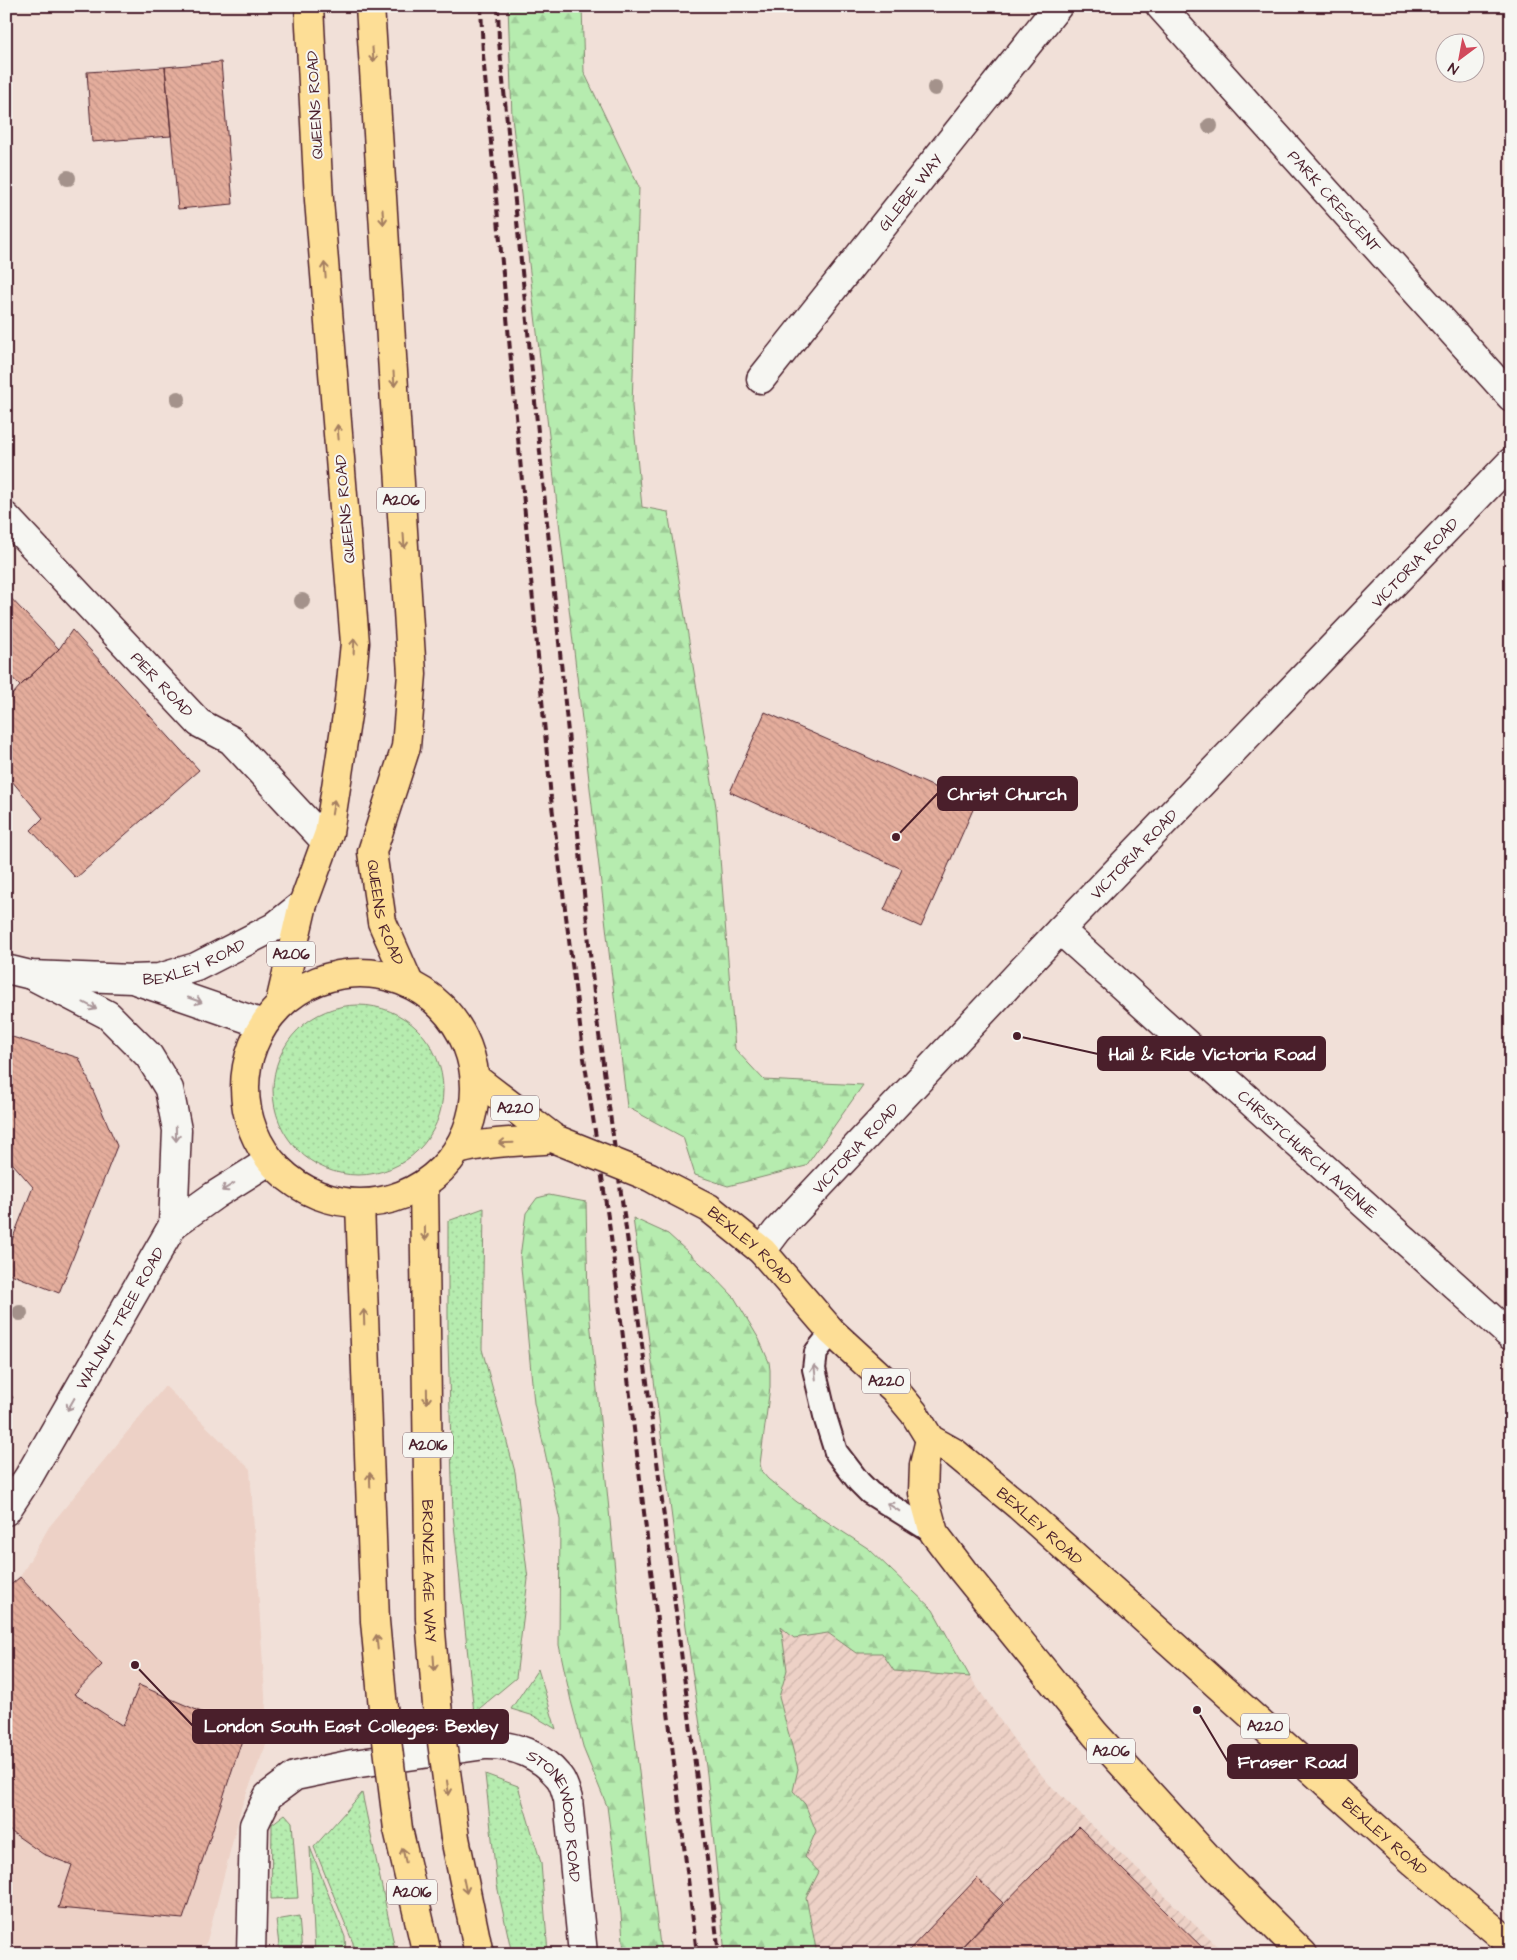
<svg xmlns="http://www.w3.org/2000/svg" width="1517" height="1960" font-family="'Architects Daughter',sans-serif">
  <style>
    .built { fill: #edd1c6 }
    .industrial { fill: url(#industrial-furrows) }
    .green { fill: url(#green-dots); stroke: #80866d }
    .forest { fill: url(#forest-firs); stroke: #80866d }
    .building { fill: url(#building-back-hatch); stroke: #4a1f2b }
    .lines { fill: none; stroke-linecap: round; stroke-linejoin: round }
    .service-casing { stroke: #4a1f2b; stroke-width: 26 }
    .pedestrian-casing { stroke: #4a1f2b; stroke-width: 31 }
    .minor-casing { stroke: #4a1f2b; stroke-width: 31 }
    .tertiary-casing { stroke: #4a1f2b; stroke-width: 31 }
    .primary-casing { stroke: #4a1f2b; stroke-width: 31 }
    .service { stroke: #f6f6f2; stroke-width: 22 }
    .pedestrian { stroke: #f6f6f2; stroke-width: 28 }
    .minor { stroke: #f6f6f2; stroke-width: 28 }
    .tertiary { stroke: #f6f6f2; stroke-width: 28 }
    .primary { stroke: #fdde96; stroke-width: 28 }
    .rail { stroke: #4a1f2b; stroke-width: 4; stroke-dasharray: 8 4; stroke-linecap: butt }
    .primary-bridge-casing { stroke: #4a1f2b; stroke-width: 31; stroke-linecap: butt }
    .primary-bridge { stroke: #fdde96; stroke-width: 28 }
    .tree { fill: #a4928b }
    .oneway { stroke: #a47e60 }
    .oneway2 { stroke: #a99598 }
    .labels { text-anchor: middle; stroke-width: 4; stroke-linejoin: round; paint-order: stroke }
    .shield { fill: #f6f6f2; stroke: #7e6067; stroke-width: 1 }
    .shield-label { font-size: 15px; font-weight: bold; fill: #4a1f2b }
    .street-label { font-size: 16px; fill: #4a1f2b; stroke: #f6f6f2 }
    .leader { fill: none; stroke: #4a1f2b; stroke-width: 2 }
    .callout-dot { fill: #4a1f2b; stroke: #f6f6f2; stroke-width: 2 }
    .callout { fill: #4a1f2b; stroke: #4a1f2b; stroke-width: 2 }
    .callout-label { font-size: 18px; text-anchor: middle; font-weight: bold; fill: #fff }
  </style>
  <defs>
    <pattern id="industrial-furrows" width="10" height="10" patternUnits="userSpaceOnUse" patternTransform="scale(1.25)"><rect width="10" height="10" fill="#edd1c6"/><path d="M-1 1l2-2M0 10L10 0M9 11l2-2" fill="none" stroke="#cdb3aa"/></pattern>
    <pattern id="green-dots" width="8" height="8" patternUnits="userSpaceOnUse" patternTransform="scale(1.25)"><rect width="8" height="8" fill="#b6ecaf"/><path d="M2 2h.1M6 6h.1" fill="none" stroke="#9eca97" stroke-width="1.8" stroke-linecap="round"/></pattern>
    <pattern id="forest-firs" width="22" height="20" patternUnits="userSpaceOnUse" patternTransform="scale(1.25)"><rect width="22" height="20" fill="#b6ecaf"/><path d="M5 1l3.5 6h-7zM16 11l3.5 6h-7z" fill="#9eca97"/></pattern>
    <pattern id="building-back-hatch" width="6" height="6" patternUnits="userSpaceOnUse" patternTransform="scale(1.25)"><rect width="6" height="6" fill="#e4ad9c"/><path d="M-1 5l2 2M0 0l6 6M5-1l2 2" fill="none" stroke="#c59487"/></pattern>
  </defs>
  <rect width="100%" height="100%" fill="#f1e0d8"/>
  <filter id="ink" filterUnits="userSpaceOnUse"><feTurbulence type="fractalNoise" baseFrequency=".02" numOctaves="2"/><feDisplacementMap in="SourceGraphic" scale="10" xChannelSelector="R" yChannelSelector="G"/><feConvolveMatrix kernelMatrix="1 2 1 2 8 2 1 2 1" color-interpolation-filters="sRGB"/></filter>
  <g filter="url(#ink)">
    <path class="built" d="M165 1386 250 1469 268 1740 242 1805 207 1941 199 1954H6V1589L20 1577 49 1527Z"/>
    <path class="industrial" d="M739 1602 933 1610 970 1677 1018 1746 1049 1784 1225 1954H785Z"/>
    <path class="green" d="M273 1090a85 85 0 1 1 170 0a85 85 0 1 1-170 0Z
      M484 1208 482 1349 515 1472 528 1579 516 1678 474 1713 453 1515 448 1342V1221Z
      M538 1669 556 1729 534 1716 511 1709Z
      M485 1774 518 1786 541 1863 548 1954H512L497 1885Z
      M362 1793 396 1954H354L353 1943 314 1847Z
      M285 1814 292 1822 298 1898 271 1899 272 1824Z
      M310 1847 345 1937 346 1954H315Z
      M299 1916 302 1954H280L276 1920Z"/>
    <path class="forest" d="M508 6H582L584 72 639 187 632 406 642 507 668 512 716 807 735 1049 764 1080 863 1085 806 1166 728 1186 695 1175 683 1137 627 1107 512 117Z
      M549 1195 586 1202 588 1300 617 1590 661 1954H624L621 1913 607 1806 584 1750 571 1701 559 1645 560 1520 534 1403 520 1257 526 1213 537 1198Z
      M633 1218 668 1234 710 1272 734 1297 759 1339 769 1362 770 1370V1387L760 1464 762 1472 768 1479 797 1502 869 1549 933 1610 970 1677 894 1671 882 1653H856L828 1633 794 1638 781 1627 787 1670 779 1697 798 1769 793 1791 805 1804 816 1831 805 1857 819 1872 806 1897 817 1954H725L707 1774 688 1642Z"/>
    <path class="building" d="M48 6H60L59 10Z
      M221 62 233 204 178 209 165 67Z
      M165 67 171 136 92 142 87 72Z
      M6 593 59 649 20 686 6 671Z
      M72 630 199 770 76 878 31 830 43 818 6 774V702L20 686 59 649Z
      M765 712 975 805 921 927 884 910 902 869 730 792Z
      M6 1035 79 1058 117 1146 59 1293 6 1272V1255L33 1187 13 1164 6 1151Z
      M6 1394 13 1397 6 1408Z
      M20 1577 102 1665 74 1694 123 1726 139 1685 245 1731 183 1919 58 1908 72 1865 43 1854 6 1828V1589Z
      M1079 1827 1209 1954H955Z
      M977 1878 1003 1903 955 1954H913L909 1950Z"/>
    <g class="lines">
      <g class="service-casing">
        <path id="service" d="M832 1332 816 1352 814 1369 826 1420 836 1452 859 1482 870 1493 934 1533"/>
      </g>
      <g class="pedestrian-casing">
        <g id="pedestrian">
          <path id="s1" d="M6 517 199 723 231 740 326 842"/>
        </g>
      </g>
      <g class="minor-casing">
        <g id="minor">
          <path id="s2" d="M1160 6 1511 397"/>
          <path id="s3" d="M761 379 1058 6"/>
          <path id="s4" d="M1060 930 1511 1336"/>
          <path id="s5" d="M762 1251 777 1231 1060 930 1511 462"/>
          <path id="s6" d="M251 1954 254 1825 268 1796 295 1776 353 1764 485 1745C514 1744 541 1755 559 1777 564 1783 566 1793 568 1799L583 1954"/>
        </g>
      </g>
      <g class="tertiary-casing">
        <g id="tertiary">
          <path id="s7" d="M6 969 31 975 132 979 159 978 196 967 274 927 303 904"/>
          <path d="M31 975 108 1015 149 1056 169 1089 177 1130 173 1225"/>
          <path d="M138 981 263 1024"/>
          <path id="s8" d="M6 1511 29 1476 173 1225 215 1195 269 1161"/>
        </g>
      </g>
      <g class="primary-casing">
        <g id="primary">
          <path id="s9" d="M370 6 412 674 406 747 372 852 382 922 409 983"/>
          <circle cx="360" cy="1088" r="115"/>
          <path d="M280 1003 303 904 329 833 349 702 355 643 319 200 309 6"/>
          <path d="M475 1078 555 1139"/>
          <path d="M458 1150C489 1141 522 1142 555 1139"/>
          <path id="s10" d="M424 1185 430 1619 437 1705"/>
          <path id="s11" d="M668 1187 709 1208 762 1251 832 1332 894 1389 914 1413 930 1439 955 1453 1019 1506 1414 1862 1511 1944"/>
          <path d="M360 1204 375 1621 383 1708"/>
          <path d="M930 1439 924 1465 923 1493 934 1533 963 1571 1095 1734 1220 1871 1303 1954"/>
          <path d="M398 1829 427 1954"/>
          <path d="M455 1838 479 1954"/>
        </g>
      </g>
      <use href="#service" class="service"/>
      <use href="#pedestrian" class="pedestrian"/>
      <use href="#minor" class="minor"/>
      <use href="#tertiary" class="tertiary"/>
      <use href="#primary" class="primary"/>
      <path class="rail" d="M481 6 483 55 551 798 584 1058 611 1237 697 1954
        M498 6 499 41 596 1013 645 1366 719 1954"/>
      <g class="primary-bridge-casing">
        <path id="primary-bridge" d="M555 1139 650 1177 668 1187
          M437 1705 455 1838
          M383 1708 398 1829"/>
      </g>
      <use href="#primary-bridge" class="primary-bridge"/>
    </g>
    <g class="tree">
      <circle cx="935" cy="88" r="8"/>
      <circle cx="1210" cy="126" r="8"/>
      <circle cx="68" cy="178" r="8"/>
      <circle cx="178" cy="399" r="8"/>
      <circle cx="302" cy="601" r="8"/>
      <circle cx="20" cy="1313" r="8"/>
    </g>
    <defs><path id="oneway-shaft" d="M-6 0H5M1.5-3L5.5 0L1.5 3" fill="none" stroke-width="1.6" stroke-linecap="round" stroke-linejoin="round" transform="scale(1.25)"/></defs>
    <g class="oneway">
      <use href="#oneway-shaft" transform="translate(373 55) rotate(86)"/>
      <use href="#oneway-shaft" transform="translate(383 217) rotate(86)"/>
      <use href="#oneway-shaft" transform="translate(325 270) rotate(-95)"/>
      <use href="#oneway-shaft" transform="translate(394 379) rotate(86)"/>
      <use href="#oneway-shaft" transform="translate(338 432) rotate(-95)"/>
      <use href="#oneway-shaft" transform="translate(404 541) rotate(86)"/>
      <use href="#oneway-shaft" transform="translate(354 646) rotate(-87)"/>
      <use href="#oneway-shaft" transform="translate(333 807) rotate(-81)"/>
      <use href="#oneway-shaft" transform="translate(506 1143) rotate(178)"/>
      <use href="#oneway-shaft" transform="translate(425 1233) rotate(89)"/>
      <use href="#oneway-shaft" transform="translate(364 1317) rotate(-92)"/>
      <use href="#oneway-shaft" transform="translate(427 1396) rotate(89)"/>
      <use href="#oneway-shaft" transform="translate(370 1480) rotate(-92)"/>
      <use href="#oneway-shaft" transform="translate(377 1642) rotate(-96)"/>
      <use href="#oneway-shaft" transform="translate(434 1663) rotate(86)"/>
      <use href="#oneway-shaft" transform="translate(448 1788) rotate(82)"/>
      <use href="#oneway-shaft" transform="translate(404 1855) rotate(-103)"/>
      <use href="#oneway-shaft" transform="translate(465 1886) rotate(78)"/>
    </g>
    <g class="oneway2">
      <use href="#oneway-shaft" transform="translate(195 1000) rotate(19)"/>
      <use href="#oneway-shaft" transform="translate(90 1006) rotate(28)"/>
      <use href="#oneway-shaft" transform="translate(176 1134) rotate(89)"/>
      <use href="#oneway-shaft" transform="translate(228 1187) rotate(148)"/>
      <use href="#oneway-shaft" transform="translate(815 1372) rotate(-96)"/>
      <use href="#oneway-shaft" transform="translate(71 1404) rotate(120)"/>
      <use href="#oneway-shaft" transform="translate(893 1507) rotate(-147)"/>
    </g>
  </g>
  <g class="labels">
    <g class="shield">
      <rect x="377" y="487.5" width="48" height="25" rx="4"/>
      <rect x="267" y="941.5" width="48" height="25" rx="4"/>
      <rect x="491" y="1095.5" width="48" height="25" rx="4"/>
      <rect x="862" y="1368.5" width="48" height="25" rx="4"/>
      <rect x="403" y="1432.5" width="50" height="25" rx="4"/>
      <rect x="1241" y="1713.5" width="48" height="25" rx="4"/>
      <rect x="1087" y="1738.5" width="48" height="25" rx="4"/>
      <rect x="387" y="1879.5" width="50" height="25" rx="4"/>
    </g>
    <g class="shield-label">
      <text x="401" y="505">A206</text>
      <text x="291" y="959">A206</text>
      <text x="515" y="1113">A220</text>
      <text x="886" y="1386">A220</text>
      <text x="428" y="1450">A2016</text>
      <text x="1265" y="1731">A220</text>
      <text x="1111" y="1756">A206</text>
      <text x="412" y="1897">A2016</text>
    </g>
    <g class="street-label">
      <text transform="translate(314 105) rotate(-93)" y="6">QUEENS ROAD</text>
      <text dy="6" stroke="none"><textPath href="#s3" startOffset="239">GLEBE WAY</textPath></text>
      <text dy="6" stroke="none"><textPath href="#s2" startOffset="262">PARK CRESCENT</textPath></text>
      <text transform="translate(344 509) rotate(-95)" y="6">QUEENS ROAD</text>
      <text dy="6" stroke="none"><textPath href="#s5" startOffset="949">VICTORIA ROAD</textPath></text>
      <text dy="6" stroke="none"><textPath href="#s1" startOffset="229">PIER ROAD</textPath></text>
      <text dy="6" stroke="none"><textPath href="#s5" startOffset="544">VICTORIA ROAD</textPath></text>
      <text dy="6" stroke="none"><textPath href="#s9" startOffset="915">QUEENS ROAD</textPath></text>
      <text dy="6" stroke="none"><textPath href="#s7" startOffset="192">BEXLEY ROAD</textPath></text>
      <text dy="6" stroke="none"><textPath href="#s5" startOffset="139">VICTORIA ROAD</textPath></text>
      <text dy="6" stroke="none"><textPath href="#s4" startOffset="334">CHRISTCHURCH AVENUE</textPath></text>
      <text dy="6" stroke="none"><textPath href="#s11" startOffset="102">BEXLEY ROAD</textPath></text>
      <text dy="6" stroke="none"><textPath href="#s8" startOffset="224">WALNUT TREE ROAD</textPath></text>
      <text dy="6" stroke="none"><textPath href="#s11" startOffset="508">BEXLEY ROAD</textPath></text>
      <text dy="6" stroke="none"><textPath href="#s10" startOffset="386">BRONZE AGE WAY</textPath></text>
      <text dy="6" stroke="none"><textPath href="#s6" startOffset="505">STONEWOOD ROAD</textPath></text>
      <text dy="6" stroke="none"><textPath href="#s11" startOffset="972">BEXLEY ROAD</textPath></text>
    </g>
  </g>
  <path class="leader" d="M896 837L938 793M1017 1036L1098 1054M135 1665L193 1726M1197 1710L1228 1762"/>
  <g class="callout-dot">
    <circle cx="896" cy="837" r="5"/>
    <circle cx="1017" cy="1036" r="5"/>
    <circle cx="135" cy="1665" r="5"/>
    <circle cx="1197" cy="1710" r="5"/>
  </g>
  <g class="callout">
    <rect x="938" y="777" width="139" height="33" rx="5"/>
    <rect x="1098" y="1037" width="227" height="33" rx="5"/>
    <rect x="193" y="1710" width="315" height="33" rx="5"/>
    <rect x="1228" y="1745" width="129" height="33" rx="5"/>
  </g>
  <g class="callout-label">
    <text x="1007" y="800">Christ Church</text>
    <text x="1212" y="1060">Hail &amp; Ride Victoria Road</text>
    <text x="351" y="1732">London South East Colleges: Bexley</text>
    <text x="1292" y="1768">Fraser Road</text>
  </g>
  <rect width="1517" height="1960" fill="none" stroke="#f6f6f2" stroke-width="25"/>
  <rect x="12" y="12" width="1492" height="1935" fill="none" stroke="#4a1f2b" stroke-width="2" filter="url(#ink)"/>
  <g transform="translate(1460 58) rotate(212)"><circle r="24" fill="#f6f6f2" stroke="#b1a0a2"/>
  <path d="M0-4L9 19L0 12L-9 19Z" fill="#d1495b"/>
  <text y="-8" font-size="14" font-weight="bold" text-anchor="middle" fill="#4a1f2b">N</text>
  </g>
</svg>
